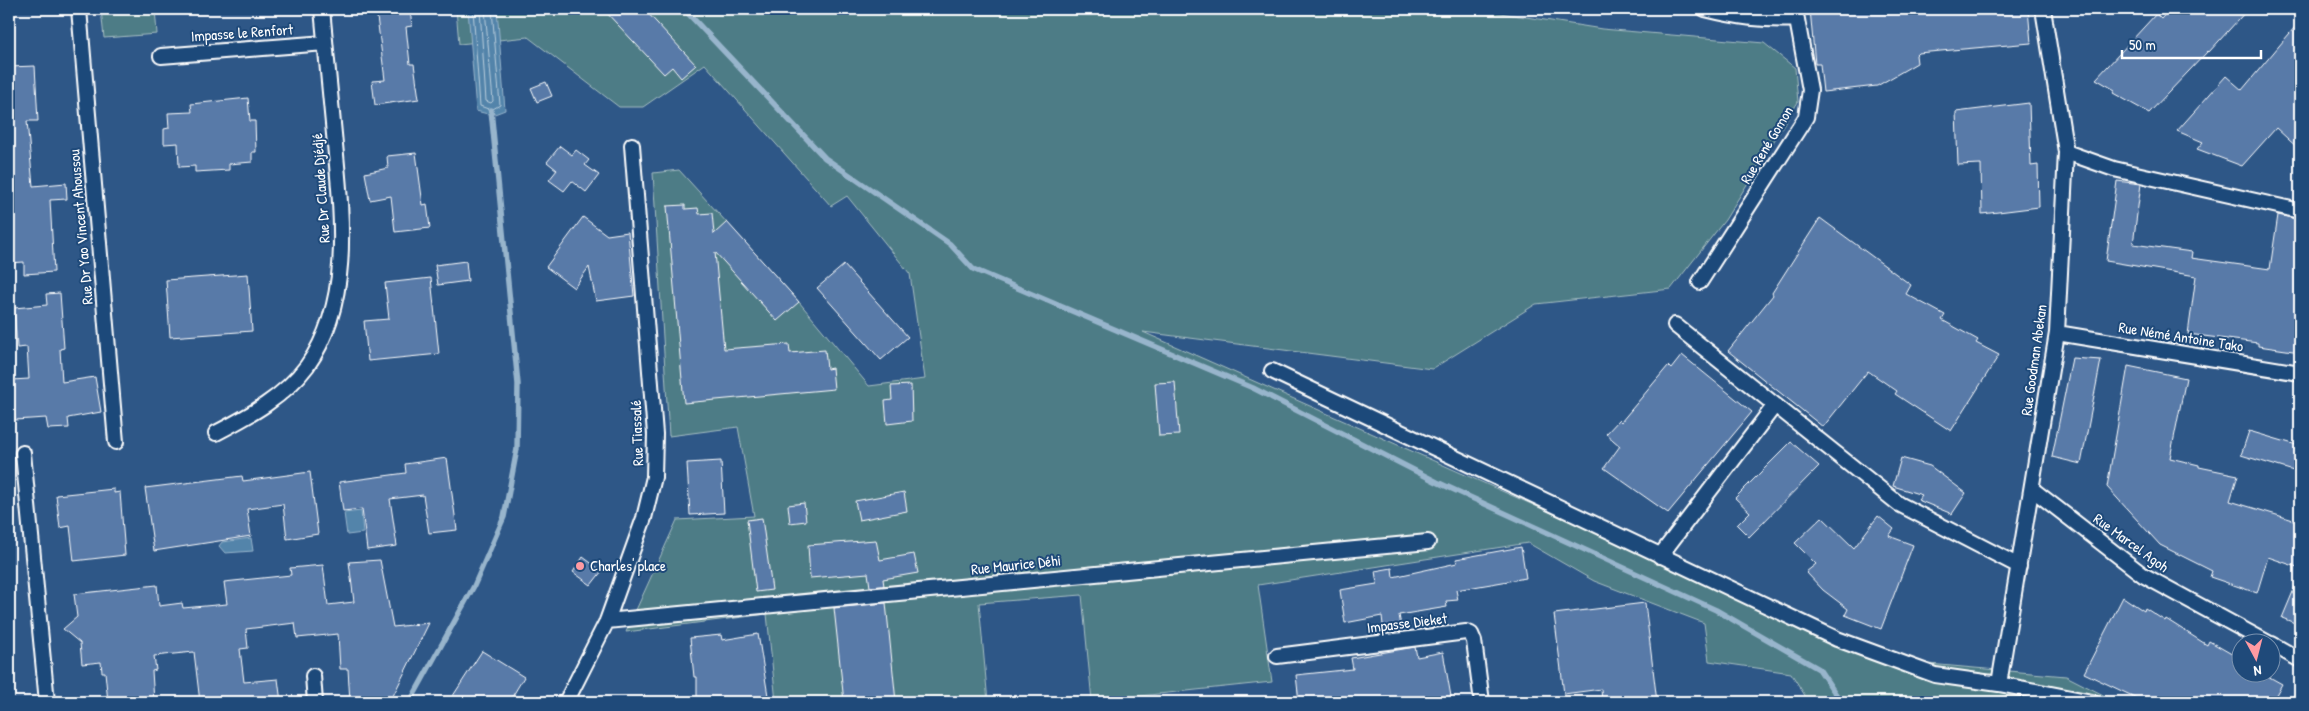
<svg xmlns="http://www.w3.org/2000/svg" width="2309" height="711" font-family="'Patrick Hand',sans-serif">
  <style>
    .green { fill: #4e7c86; stroke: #a6bec2 }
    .water { fill: #5384aa; stroke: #98b5cc }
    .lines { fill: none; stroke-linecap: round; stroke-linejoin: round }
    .shore { stroke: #bacedd; stroke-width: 1 }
    .stream { stroke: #98b5cc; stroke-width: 5.5 }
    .building { fill: #597aa8; stroke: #fff }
    .minor-casing { stroke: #fff; stroke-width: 18 }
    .minor { stroke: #1f4a7a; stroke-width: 14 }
    .poi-dot { fill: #ff9aa2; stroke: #1f4a7a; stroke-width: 2 }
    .labels { text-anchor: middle; stroke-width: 4; stroke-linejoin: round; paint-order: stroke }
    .street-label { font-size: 15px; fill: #fff; stroke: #1f4a7a }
    .poi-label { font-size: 15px; fill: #fff; stroke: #1f4a7a; text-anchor: start }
  </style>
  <rect width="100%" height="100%" fill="#2e5787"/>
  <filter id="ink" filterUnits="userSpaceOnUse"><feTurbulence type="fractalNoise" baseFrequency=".02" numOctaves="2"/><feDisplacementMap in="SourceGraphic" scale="10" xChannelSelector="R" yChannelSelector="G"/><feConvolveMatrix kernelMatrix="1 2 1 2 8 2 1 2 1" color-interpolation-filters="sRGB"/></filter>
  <g filter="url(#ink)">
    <path class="green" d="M101 9H155L157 34 104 38Z
      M456 9H1475L1602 29 1764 43 1795 68 1798 102 1725 220 1671 289 1536 304 1432 369 1143 332 1883 660 2066 676 2117 702H1809L1791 673 1709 661 1704 623 1594 581 1528 543 1258 585 1272 682 1092 701 1082 595 979 603 988 702H776L767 614 626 632 677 520 754 516 738 427 669 436 653 173 679 170 799 302 869 386 925 379 910 274 847 196 831 206 705 64 643 107H619L528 37 459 44Z"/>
    <path class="water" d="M468 9H497L505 110 492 115 476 111Z
      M361 511 363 533 347 535 344 513Z
      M251 538 253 551 225 553 219 546 222 542Z"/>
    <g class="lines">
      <path class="shore" d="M473 9 480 106 491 110 500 105 492 9
        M480 9 486 101 491 103 493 101 485 9"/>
      <path class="stream" d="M684 9 825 158 950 244 973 269 1253 388 1437 482 1716 610 1819 669 1841 702
        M410 702 474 586 504 517 517 449 518 384 491 110"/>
    </g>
    <path class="building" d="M376 9H410L412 26 406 27 410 64H414L419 99 375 105 372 81 385 80Z
      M603 9H644L696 65 681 78 672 67 664 74Z
      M1810 9H1886L1887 14 1958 9H2028L2031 43 1918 53 1916 55 1917 63 1877 86 1823 92 1820 64H1815Z
      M2170 9H2248L2209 52 2208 51 2149 113 2113 93 2115 90 2096 79 2156 14 2161 19Z
      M2300 21V150L2276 128 2242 166 2197 149 2203 142 2177 131 2226 76 2242 90Z
      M35 66 38 121H27L33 186 66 183 67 199 50 200 54 272 24 274V262L9 263V67Z
      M546 82 552 96 537 102 531 88Z
      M248 98 250 121H255L256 152H252V162L229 164V170L195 172V166L179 167 178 143 164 144V129L169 128 168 113 192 112 191 104Z
      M2029 103 2031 166 2038 165 2039 207 1982 214 1981 164 1958 165 1956 112Z
      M560 146 572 155 576 150 589 160 585 165 599 175 586 192 572 181 564 191 549 180 557 170 547 162Z
      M416 153 423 205 427 204 430 228 395 232 391 196 370 200 365 173 388 168 387 156Z
      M2117 181 2141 184 2133 244 2192 252 2191 258 2270 269 2278 215 2300 220V352L2258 346V343L2188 334 2196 276 2106 261Z
      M685 205V209L698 208 699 214 712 213 714 234 727 222 799 302 777 321 715 252 724 349 789 344 790 353 825 350 827 369 832 368 834 389 684 403 667 206Z
      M583 217 607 235 628 232 634 296 596 301 589 267 574 288 546 267Z
      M1820 218 1911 285 1906 294 1945 315 1942 320 1978 340 1976 343 1999 355 1951 431 1895 394 1897 391 1868 371 1823 427 1728 351 1773 295 1772 293Z
      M466 261 468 281 438 285 435 265Z
      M844 265 908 337 881 360 817 288Z
      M248 274 252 331 170 337 166 280Z
      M431 278 439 354 368 361 364 321 389 319 385 283Z
      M60 293 64 348 60 349 62 382 95 377 101 412 68 418 69 428 48 429 46 418 15 420 12 380 29 379 27 347 17 348 14 308 47 305 46 294Z
      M1682 355 1752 412 1668 513 1604 468 1620 446 1606 434 1619 420 1621 422 1668 366 1671 369Z
      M2072 358 2101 360 2081 464 2052 457Z
      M2128 366 2186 378 2170 458 2199 465V467L2238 475 2230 501 2300 522V568L2268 557 2257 593 2210 577 2212 571 2160 545 2107 487Z
      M1175 382 1179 435 1159 436 1155 383Z
      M911 385 912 421 887 424 885 401 892 400 891 386Z
      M2249 431 2300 446V473L2241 455Z
      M1791 442 1819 466 1749 537 1737 525 1750 512 1735 498Z
      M447 458 457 530 429 533 423 495 390 499 397 546 367 550 362 509 343 511 339 482 406 473 405 464Z
      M1901 458 1930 466 1966 493 1952 514 1918 500 1922 495 1893 486Z
      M721 461 724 513 690 515 687 463Z
      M310 472 318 534 287 539 283 504 247 509 251 536 154 551 145 488 242 476 243 481Z
      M114 489V493L120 492 125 555 74 561 70 526 60 528 56 495Z
      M904 492 907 511 859 520 855 501Z
      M804 503 806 521 790 523 788 505Z
      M1878 516 1894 529 1889 536 1913 545 1881 629 1845 615 1848 609 1823 590 1806 572 1816 564 1795 543 1822 517 1854 548Z
      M762 518 772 590 756 592 747 520Z
      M876 540 880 560 914 554 918 573 883 579 884 586 870 587 868 573 810 578 808 545Z
      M1521 547 1526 578 1456 590 1458 600 1446 601 1447 607 1399 615 1402 631 1384 634 1382 616 1345 623 1340 590 1377 584 1375 571 1392 568 1393 577 1457 563 1456 559Z
      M583 557 602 571 591 585 573 572Z
      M380 560 393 627 429 623 390 702H350L348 669H340L338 634 297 638 295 623 246 629 248 648 240 649 244 682 278 679 281 702H200L194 652 154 656 156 670 152 671 154 702H108L105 672H102L101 662 82 664 80 643 63 629 77 617 74 594 157 585 159 606 182 603 183 608 227 604 224 582 291 575 290 568 323 565 328 605 354 602 349 562Z
      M2300 575V625L2282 618Z
      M2123 597 2144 611 2145 608 2165 621 2166 619 2207 645 2209 641 2242 660V674H2264L2282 684 2272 702H2178L2167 696 2164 702H2145L2084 673Z
      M886 603 896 702H844L834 608Z
      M1645 603 1657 702H1602L1601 689 1564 694 1554 614Z
      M758 634 769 702H697V677H694L690 638 721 635 722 640Z
      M1415 647 1417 657 1443 652 1452 702H1391L1390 697 1359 702H1299L1296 675 1353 669 1351 658Z
      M482 651 524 677 509 702H449Z"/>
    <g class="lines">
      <g class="minor-casing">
        <path id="minor" d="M79 9 116 442
          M1705 9C1737 17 1764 21 1797 19
          M161 56 325 43
          M2066 152 2114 169 2300 211
          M1700 282 1806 117 1810 90 1795 9
          M1675 325 1899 504 2019 566
          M2057 333 2300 373
          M1272 371 1837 639 1935 675 1999 684 2092 702
          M216 433C249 416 284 397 307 366 354 300 341 209 334 134 330 92 326 50 322 9
          M23 453 47 702
          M2032 489 2143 575 2270 644
          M1660 556 1775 405
          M607 621 1428 542
          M2272 644 2300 660
          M1277 656 1466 632 1471 634 1474 641 1482 702
          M313 676 315 702
          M1999 684 2057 333 2066 152 2043 9
          M566 702 607 621 644 518 654 477 655 434 632 145"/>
      </g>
      <use href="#minor" class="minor"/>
    </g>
  </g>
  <circle class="poi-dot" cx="580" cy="566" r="5"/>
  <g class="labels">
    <g class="street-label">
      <text transform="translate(242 33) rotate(-4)" y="5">Impasse le Renfort</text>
      <text transform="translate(1767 145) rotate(-59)" y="5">Rue René Gomon</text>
      <text transform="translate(321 188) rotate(-94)" y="5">Rue Dr Claude Djédjé</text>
      <text transform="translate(81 227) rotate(-95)" y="5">Rue Dr Yao Vincent Ahoussou</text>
      <text transform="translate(2181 337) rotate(9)" y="5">Rue Némé Antoine Tako</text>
      <text transform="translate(2034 360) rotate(-82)" y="5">Rue Goodman Abekan</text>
      <text transform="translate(637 433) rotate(-92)" y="5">Rue Tiassalé</text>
      <text transform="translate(2131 543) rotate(36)" y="5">Rue Marcel Agoh</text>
      <text transform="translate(1016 565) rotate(-6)" y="5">Rue Maurice Déhi</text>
      <text transform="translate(1407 623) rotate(-7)" y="5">Impasse Dieket</text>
    </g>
    <g class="poi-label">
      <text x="590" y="571">Charles' place</text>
    </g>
  </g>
  <rect width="2309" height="711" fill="none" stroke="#1f4a7a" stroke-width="30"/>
  <rect x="15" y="15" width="2279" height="681" fill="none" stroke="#fff" stroke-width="2" filter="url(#ink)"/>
  <g transform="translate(2256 658) rotate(173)"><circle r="24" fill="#1f4a7a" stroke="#7992af"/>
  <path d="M0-4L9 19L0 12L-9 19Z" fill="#ff9aa2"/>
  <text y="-8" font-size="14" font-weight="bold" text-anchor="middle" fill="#ffffff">N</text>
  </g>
  <path d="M2122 50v8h139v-8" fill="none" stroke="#ffffff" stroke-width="2.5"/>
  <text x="2129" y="50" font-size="15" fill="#ffffff" stroke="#1f4a7a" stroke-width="4" paint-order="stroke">50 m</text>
</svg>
